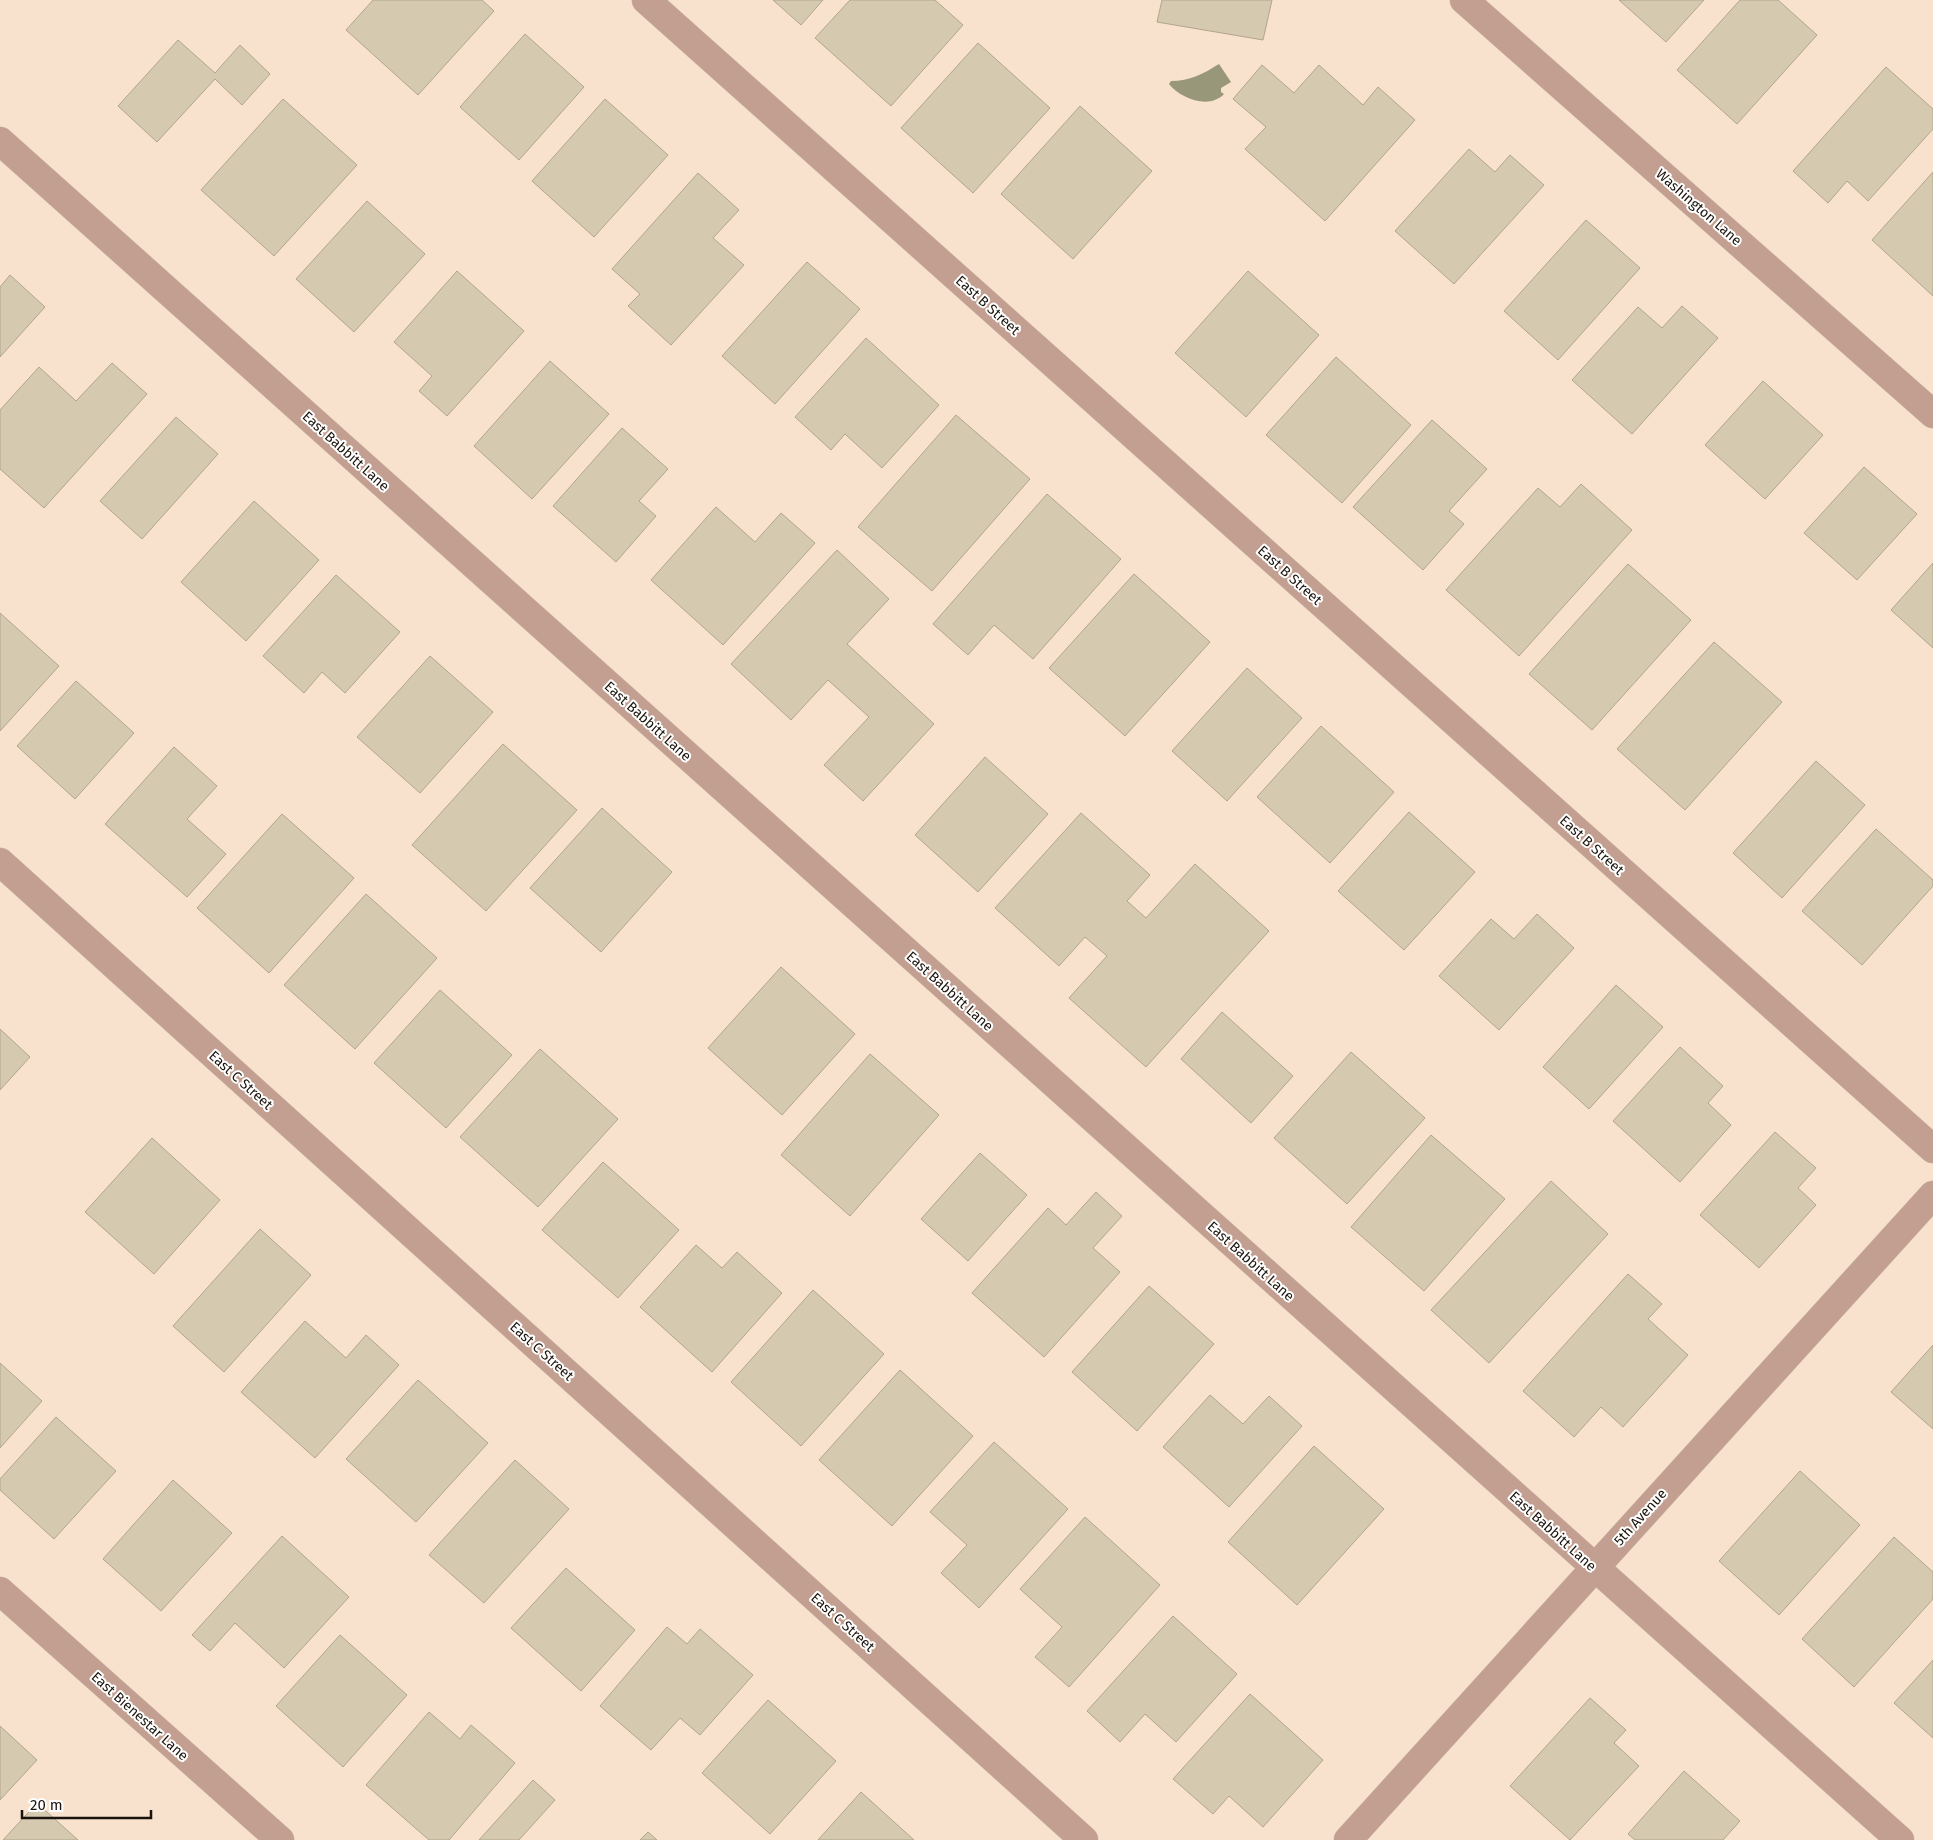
<svg xmlns="http://www.w3.org/2000/svg" width="1933" height="1840" font-family="'Fira Sans',sans-serif">
  <style>
    .water { fill: #989779 }
    .building { fill: #d5c9b0; stroke: #b1a58d }
    .lines { fill: none; stroke-linecap: round; stroke-linejoin: round }
    .street-casing { stroke: #d0bdab; stroke-width: 29 }
    .street { stroke: #c29f90; stroke-width: 28 }
    .labels { text-anchor: middle; stroke-width: 4; stroke-linejoin: round; paint-order: stroke }
    .street-label { font-size: 14px; fill: #1b140d; stroke: #fff }
  </style>
  <rect width="100%" height="100%" fill="#f8e2ce"/>
  <path class="water" d="M1219 64 1231 82 1221 88V92L1224 94C1209 110 1180 98 1169 84L1171 81C1190 81 1203 74 1219 64Z"/>
  <path class="building" d="M373 0H482L494 11 418 95 346 30Z
    M773 0H823L801 25Z
    M850 0H935L963 25 891 106 815 38Z
    M1162 0H1272L1263 40 1157 22Z
    M1619 0H1704L1666 42Z
    M1740 0H1778L1817 35 1737 124 1677 70Z
    M525 34 584 87 519 160 460 107Z
    M178 40 215 73 240 45 270 74 242 105 215 79 157 142 118 106Z
    M978 43 1050 108 973 193 901 128Z
    M1262 65 1294 93 1319 65 1363 105 1378 87 1415 120 1325 221 1245 149 1266 127 1233 99Z
    M1886 67 1933 109V129L1868 201 1847 181 1828 203 1793 171Z
    M283 99 357 165 274 256 201 190Z
    M605 99 668 155 594 237 532 181Z
    M1080 106 1152 171 1073 259 1001 194Z
    M1469 149 1495 172 1510 155 1544 185 1454 284 1395 231Z
    M1933 172V296L1872 240Z
    M698 173 739 210 713 238 744 265 671 345 628 306 640 294 612 269Z
    M367 201 425 254 354 332 296 279Z
    M1586 220 1640 268 1558 360 1504 311Z
    M807 262 860 309 775 404 722 356Z
    M457 271 524 331 447 416 419 391 432 376 394 342Z
    M1248 271 1319 335 1246 417 1175 353Z
    M10 275 45 307 0 357V287Z
    M1682 306 1718 338 1632 434 1572 380 1638 307 1662 328Z
    M866 338 939 405 882 468 845 434 831 450 795 417Z
    M1336 357 1411 425 1342 503 1266 435Z
    M550 361 609 414 532 499 474 446Z
    M112 363 147 394 44 508 0 469V410L39 367 76 401Z
    M1763 381 1823 435 1765 499 1705 445Z
    M956 415 1030 479 932 591 858 527Z
    M176 417 218 454 142 539 100 501Z
    M1432 420 1487 469 1449 511 1464 524 1423 570 1353 507Z
    M622 428 668 469 639 501 656 516 616 562 553 506Z
    M1864 467 1917 514 1857 580 1804 533Z
    M1581 484 1632 530 1519 656 1446 590 1538 488 1560 507Z
    M1047 494 1121 559 1033 659 994 625 968 655 933 624Z
    M254 501 319 560 246 641 181 582Z
    M716 507 755 542 781 513 815 543 723 645 651 580Z
    M837 550 889 599 847 644 934 724 863 801 824 765 869 717 828 680 791 720 731 664Z
    M1933 563V648L1891 610Z
    M1628 564 1691 620 1592 730 1529 674Z
    M1134 574 1210 642 1125 736 1049 668Z
    M336 575 400 632 345 693 322 672 304 693 263 656Z
    M0 613 59 666 0 731Z
    M1714 642 1782 702 1685 810 1617 749Z
    M430 656 493 712 420 793 357 737Z
    M1247 668 1302 718 1227 801 1172 751Z
    M76 681 134 733 75 799 17 746Z
    M1321 726 1394 792 1330 863 1257 797Z
    M503 744 577 810 486 911 412 845Z
    M174 747 217 786 187 819 226 854 187 897 105 824Z
    M985 757 1048 814 978 892 915 835Z
    M1816 761 1865 805 1782 898 1733 853Z
    M602 808 672 872 601 952 530 888Z
    M1409 812 1475 872 1404 950 1338 891Z
    M1081 813 1150 875 1127 901 1146 918 1195 864 1269 931 1146 1067 1069 998 1107 956 1085 937 1059 966 995 908Z
    M282 814 354 878 269 973 197 908Z
    M1876 829 1933 880V886L1862 965 1802 911Z
    M366 894 437 958 355 1049 284 985Z
    M1537 914 1574 948 1499 1030 1439 976 1491 919 1514 939Z
    M781 967 855 1034 782 1115 708 1048Z
    M1616 985 1663 1027 1589 1109 1543 1067Z
    M440 990 512 1055 446 1128 374 1063Z
    M1222 1012 1293 1076 1251 1123 1181 1059Z
    M0 1029 30 1057 0 1090Z
    M1680 1047 1723 1086 1708 1103 1731 1125 1680 1182 1613 1121Z
    M540 1049 618 1119 538 1207 460 1137Z
    M1351 1052 1425 1118 1347 1204 1274 1138Z
    M870 1054 939 1115 850 1216 781 1155Z
    M1775 1132 1816 1168 1798 1188 1816 1205 1759 1268 1700 1215Z
    M1431 1135 1505 1199 1424 1291 1351 1227Z
    M152 1138 220 1200 154 1274 85 1212Z
    M980 1153 1027 1195 968 1261 921 1219Z
    M603 1162 679 1230 618 1298 542 1230Z
    M1551 1181 1608 1234 1489 1363 1431 1310Z
    M1096 1192 1122 1216 1093 1248 1120 1272 1044 1357 972 1293 1048 1208 1066 1225Z
    M260 1229 311 1275 224 1372 173 1326Z
    M696 1245 722 1268 737 1252 782 1293 712 1372 640 1307Z
    M1628 1274 1662 1304 1648 1319 1688 1355 1623 1427 1601 1407 1574 1437 1523 1391Z
    M1149 1286 1214 1344 1137 1431 1072 1372Z
    M813 1290 884 1354 801 1446 731 1382Z
    M305 1321 346 1358 366 1335 399 1365 315 1458 241 1392Z
    M1933 1345V1429L1891 1392Z
    M0 1363 42 1401 0 1448Z
    M900 1370 973 1436 892 1526 819 1460Z
    M418 1380 488 1443 416 1522 346 1459Z
    M1210 1395 1243 1424 1269 1396 1302 1426 1229 1507 1163 1447Z
    M56 1417 116 1471 54 1539 0 1490V1479Z
    M994 1442 1068 1509 979 1608 941 1573 967 1545 930 1512Z
    M1314 1446 1384 1509 1297 1605 1228 1542Z
    M515 1460 569 1509 484 1603 429 1555Z
    M1800 1471 1860 1525 1779 1615 1719 1561Z
    M173 1480 232 1533 161 1611 103 1559Z
    M1085 1517 1160 1585 1069 1687 1035 1657 1062 1627 1020 1589Z
    M282 1536 349 1597 284 1668 235 1623 210 1651 192 1635Z
    M1894 1537 1933 1572V1599L1854 1687 1802 1639Z
    M566 1568 635 1630 581 1691 511 1628Z
    M1173 1616 1237 1674 1176 1742 1145 1714 1120 1742 1087 1711Z
    M667 1627 687 1644 700 1629 753 1675 700 1735 680 1718 651 1750 600 1706Z
    M340 1635 407 1695 343 1767 276 1706Z
    M1933 1660V1738L1894 1703Z
    M1250 1694 1323 1760 1263 1827 1229 1796 1213 1814 1173 1779Z
    M1590 1698 1626 1730 1614 1743 1639 1766 1570 1840 1510 1786Z
    M768 1700 836 1761 770 1834 702 1773Z
    M429 1712 460 1739 471 1725 515 1763 449 1840H429L366 1785Z
    M0 1726 37 1760 0 1800Z
    M1684 1771 1740 1821 1723 1840H1635L1628 1834Z
    M533 1780 555 1800 519 1840H479Z
    M861 1792 914 1840H818Z
    M37 1803 78 1840H3Z
    M648 1832 657 1840H640Z"/>
  <g class="lines">
    <g class="street-casing">
      <path id="street" d="M646 0 1933 1149
        M1464 0 1933 414
        M0 141 1900 1840
        M0 862 1084 1840
        M0 1591 280 1840
        M1348 1840 1933 1195"/>
    </g>
    <use href="#street" class="street"/>
  </g>
  <g class="labels">
    <g class="street-label">
      <text transform="translate(1699 207) rotate(41)" y="5">Washington Lane</text>
      <text transform="translate(988 305) rotate(42)" y="5">East B Street</text>
      <text transform="translate(346 451) rotate(42)" y="5">East Babbitt Lane</text>
      <text transform="translate(1290 575) rotate(42)" y="5">East B Street</text>
      <text transform="translate(648 721) rotate(42)" y="5">East Babbitt Lane</text>
      <text transform="translate(1592 845) rotate(42)" y="5">East B Street</text>
      <text transform="translate(950 991) rotate(42)" y="5">East Babbitt Lane</text>
      <text transform="translate(241 1080) rotate(42)" y="5">East C Street</text>
      <text transform="translate(1251 1261) rotate(42)" y="5">East Babbitt Lane</text>
      <text transform="translate(542 1351) rotate(42)" y="5">East C Street</text>
      <text transform="translate(1640 1517) rotate(-48)" y="5">5th Avenue</text>
      <text transform="translate(1553 1531) rotate(42)" y="5">East Babbitt Lane</text>
      <text transform="translate(843 1622) rotate(42)" y="5">East C Street</text>
      <text transform="translate(140 1716) rotate(42)" y="5">East Bienestar Lane</text>
    </g>
  </g>
  <path d="M22 1810v8h129v-8" fill="none" stroke="#1b140d" stroke-width="2.5"/>
  <text x="30" y="1810" font-size="15" fill="#1b140d" stroke="#ffffff" stroke-width="4" paint-order="stroke">20 m</text>
</svg>
